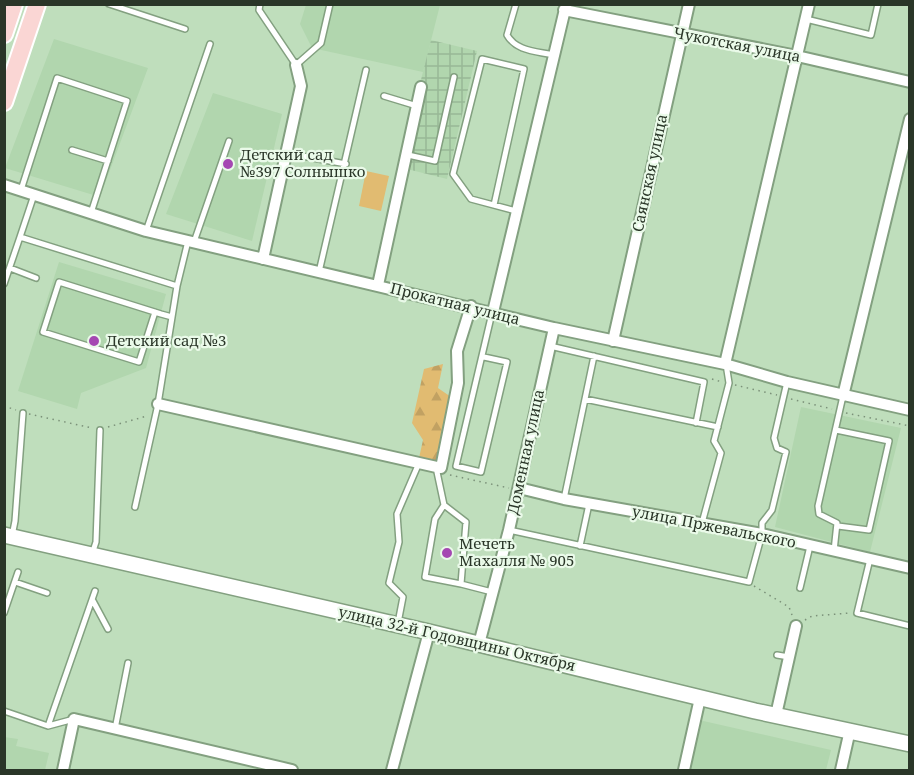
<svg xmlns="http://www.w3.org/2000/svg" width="914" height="775" font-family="'Noto Serif',serif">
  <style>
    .built { fill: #b1d6ae }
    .industrial { fill: url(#industrial-grid) }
    .forest { fill: url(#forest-firs) }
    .pitch { fill: #e1bb71 }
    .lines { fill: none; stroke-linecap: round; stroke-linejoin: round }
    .lane-casing { stroke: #83a080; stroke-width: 8 }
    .street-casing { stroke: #83a080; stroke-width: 14 }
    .secondary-casing { stroke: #83a080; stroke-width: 18 }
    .primary-casing { stroke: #fff; stroke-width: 20 }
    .path { stroke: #7b9179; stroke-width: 1.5; stroke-dasharray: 1.5 4.5; stroke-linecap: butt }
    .lane { stroke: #fff; stroke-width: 5 }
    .street { stroke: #fff; stroke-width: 10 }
    .secondary { stroke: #fff; stroke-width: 15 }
    .primary { stroke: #fad6d4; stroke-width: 16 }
    .poi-dot { fill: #a548b2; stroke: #eafae9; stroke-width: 2 }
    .labels { text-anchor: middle; stroke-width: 4.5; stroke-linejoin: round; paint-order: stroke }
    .street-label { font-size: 15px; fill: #2a3628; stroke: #eafae9 }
    .poi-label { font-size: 15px; fill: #2a3628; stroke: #eafae9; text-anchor: start }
  </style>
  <defs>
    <pattern id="industrial-grid" width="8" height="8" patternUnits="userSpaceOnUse" patternTransform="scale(1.5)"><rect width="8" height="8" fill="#b1d6ae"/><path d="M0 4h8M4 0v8" fill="none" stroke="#98b896"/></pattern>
    <pattern id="forest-firs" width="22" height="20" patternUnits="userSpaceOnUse" patternTransform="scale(1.5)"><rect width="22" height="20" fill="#e1bb71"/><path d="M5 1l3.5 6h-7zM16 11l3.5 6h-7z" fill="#c1a162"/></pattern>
  </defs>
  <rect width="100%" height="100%" fill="#bfdebc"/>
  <path class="built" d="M306 5H440L423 72 312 48 300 24Z
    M54 39 148 68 100 197 5 168Z
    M213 93 282 114 252 241 166 214Z
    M59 262 166 294 146 368 81 393 77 409 18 391Z
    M801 407 901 428 870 552 775 527Z
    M699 720 831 750 826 770H687Z
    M4 737 18 739 16 746 49 753 45 770H5Z"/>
  <path class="industrial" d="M431 40 477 51 447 179 399 167Z"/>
  <path class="forest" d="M443 364 438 388 451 397 437 461 419 458 423 440 412 423 424 369Z"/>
  <path class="pitch" d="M366 171 389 176 381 211 359 206Z"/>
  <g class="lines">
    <g class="lane-casing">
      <path id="lane" d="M109 4 185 29
        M260 4 259 10 296 65 321 43 330 4
        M516 4 507 35C516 51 535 51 553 55
        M806 19 871 35 878 4
        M384 96 417 106
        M72 150 108 161
        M286 153 346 164
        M408 155 435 161 454 77
        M21 190 57 78 127 101 91 213
        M34 195 20 237 177 286
        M494 205 524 69 482 59 453 174 471 199 516 211
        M146 231 210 44
        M194 242 229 141
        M10 268 36 278
        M319 272 366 70
        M4 284 20 237
        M155 312 139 362 43 332 59 282 161 314 172 317
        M550 346 704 382 696 423
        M484 357 507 362 481 472 456 466 492 313
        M585 399 594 356
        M836 430 889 441 869 530 838 526
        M439 469 437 472 444 505 466 522 461 584 492 592
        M564 499 585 399 718 427
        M444 505 435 519 425 577 461 584
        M135 507 158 404 177 286 188 241
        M702 523 721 453 714 441 729 383 726 364
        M509 530 749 582 762 534V523L772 510 786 452 777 448 774 438 787 382
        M12 536 15 521 23 413
        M580 546 589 504
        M834 551 837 523 819 514 818 506 843 396
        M92 554 96 542 100 430
        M870 559 857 613 910 626
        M15 582 47 593
        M800 588 810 546
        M93 601 108 629
        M4 613 18 572
        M398 623 403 597 389 583 399 542 397 514 419 463
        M777 655 789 657
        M4 711 48 726 74 719
        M48 726 95 591
        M115 729 128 663"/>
    </g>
    <g class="street-casing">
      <path id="street" d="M564 10 797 56 910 82
        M4 185 146 231 554 328 725 364 787 382 910 410
        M263 259 301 86 296 65
        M378 285 421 87
        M493 312 566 5
        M613 341 689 4
        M725 364 809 4
        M843 396 910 119
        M158 404 441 468 458 383 457 351 471 306
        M519 488 564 499 762 534 910 568
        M479 644 509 530 554 328
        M776 715 796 626
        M63 770 74 719 292 770
        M392 770 429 632
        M684 770 700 698
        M841 770 850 730"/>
    </g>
    <g class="secondary-casing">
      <path id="secondary" d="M4 535 429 632 755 711 910 744"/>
    </g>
    <g class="primary-casing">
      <path id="primary" d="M4 34 14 4
        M4 102 37 4"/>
    </g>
    <path class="path" d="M712 379 722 382
      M735 385 777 395
      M791 399 832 409
      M4 406 16 410
      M846 413 910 426
      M29 414 92 428
      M108 427 147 416
      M450 475 509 488
      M754 586 789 607 792 615
      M805 620 812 616 850 613"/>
    <use href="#lane" class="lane"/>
    <use href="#street" class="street"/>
    <use href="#secondary" class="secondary"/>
    <use href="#primary" class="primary"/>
  </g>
  <g class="poi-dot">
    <circle cx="228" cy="164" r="6"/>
    <circle cx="94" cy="341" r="6"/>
    <circle cx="447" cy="553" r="6"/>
  </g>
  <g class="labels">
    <g class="street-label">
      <text transform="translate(737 45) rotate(11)" y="5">Чукотская улица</text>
      <text transform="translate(650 173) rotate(-78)" y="5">Саянская улица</text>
      <text transform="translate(455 304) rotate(14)" y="5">Прокатная улица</text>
      <text transform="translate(526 452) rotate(-78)" y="5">Доменная улица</text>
      <text transform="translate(714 527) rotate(11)" y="5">улица Пржевальского</text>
      <text transform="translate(457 639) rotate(13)" y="5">улица 32-й Годовщины Октября</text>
    </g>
    <g class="poi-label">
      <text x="240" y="160">Детский сад<tspan x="240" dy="17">№397 Солнышко</tspan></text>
      <text x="106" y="346">Детский сад №3</text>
      <text x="459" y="549">Мечеть<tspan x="459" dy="17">Махалля № 905</tspan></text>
    </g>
  </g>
  <rect width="914" height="775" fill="none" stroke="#2a3628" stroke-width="12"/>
</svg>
